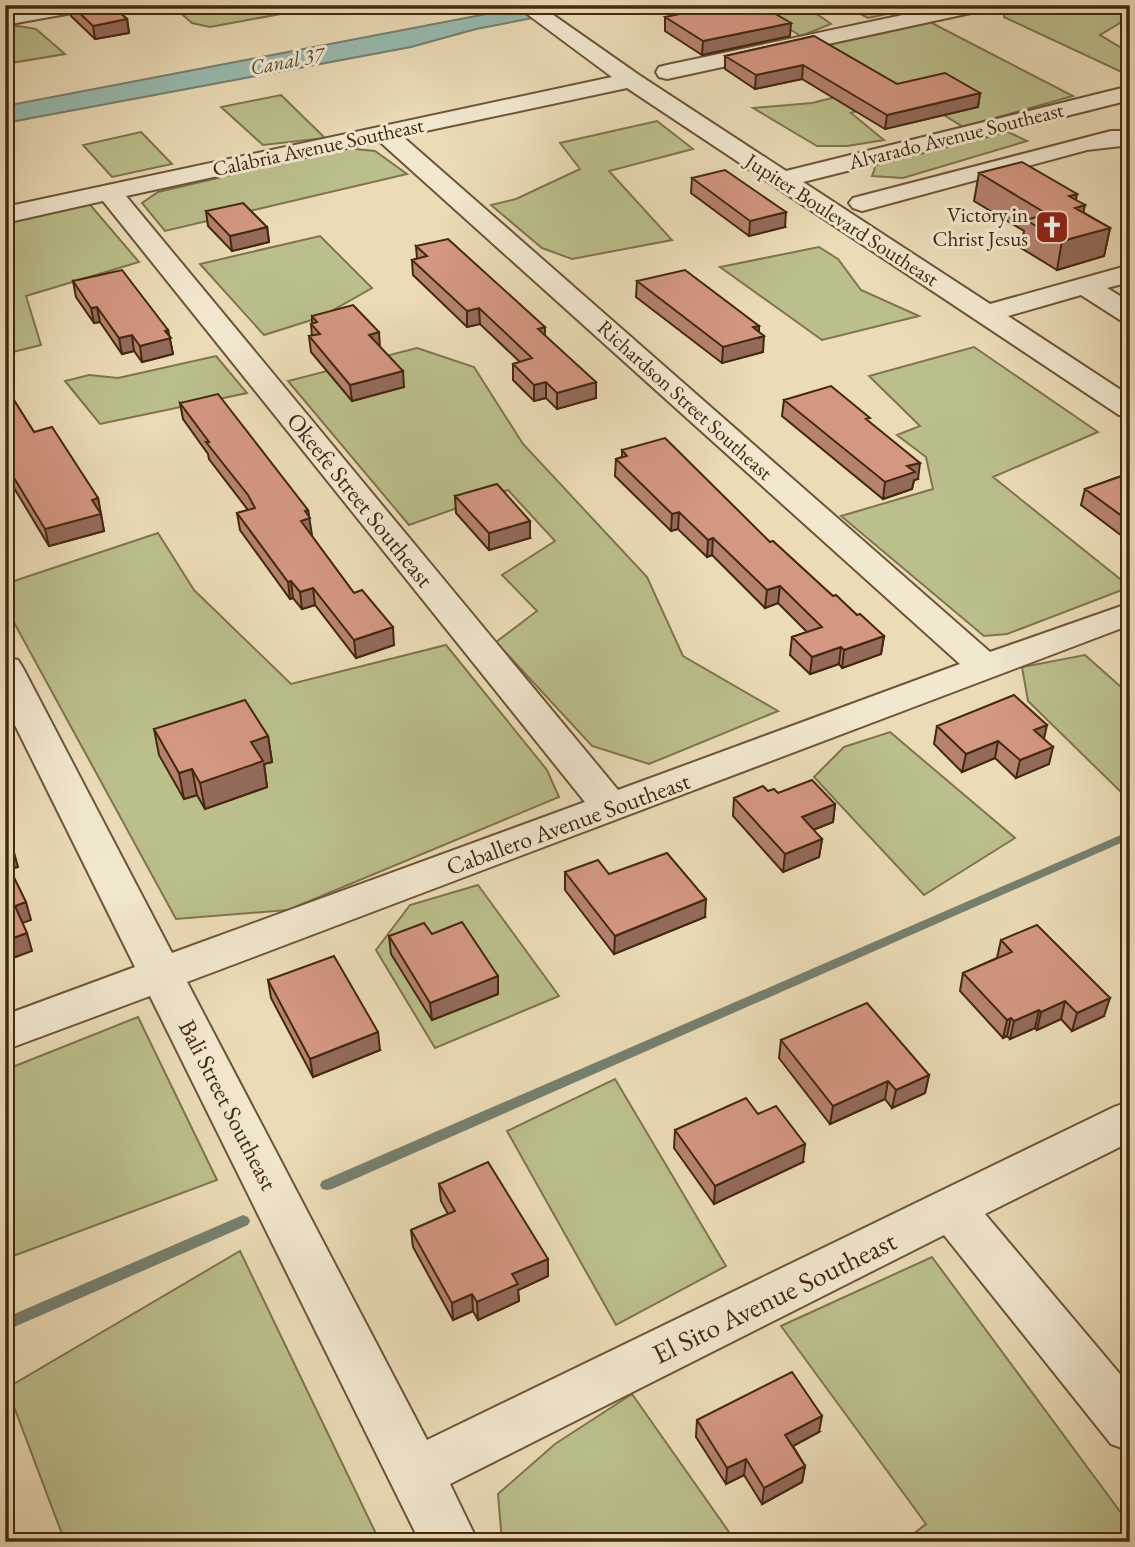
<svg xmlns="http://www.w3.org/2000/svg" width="1135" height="1547" font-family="'EB Garamond',serif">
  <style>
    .green { fill: #bbbf8c; stroke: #80744d; stroke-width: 2 }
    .water { fill: #98bbb1; stroke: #768070; stroke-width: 2 }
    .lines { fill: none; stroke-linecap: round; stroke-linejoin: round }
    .stream { fill: #768070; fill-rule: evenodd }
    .minor-casing { stroke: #6e5538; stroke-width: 4 }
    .minor { fill: #f2e8d0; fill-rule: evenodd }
    .wall { fill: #b68270; stroke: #44280e; stroke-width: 2 }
    .shaded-wall { fill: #946a5b; stroke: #44280e; stroke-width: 2 }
    .building { fill: #d49782; stroke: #44280e; stroke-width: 2 }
    .labels { text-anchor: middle; stroke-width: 6; stroke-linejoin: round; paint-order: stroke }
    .far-water-label { font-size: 21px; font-style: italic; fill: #594d37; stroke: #f2e8d0 }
    .far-street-label { font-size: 21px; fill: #44280e; stroke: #f2e8d0 }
    .far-poi-label { font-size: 21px; fill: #44280e; stroke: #f2e8d0; text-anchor: end }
    .street-label { font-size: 24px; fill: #44280e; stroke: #f2e8d0 }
    .near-street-label { font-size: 28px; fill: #44280e; stroke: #f2e8d0 }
  </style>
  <rect width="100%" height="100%" fill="#ebdcb7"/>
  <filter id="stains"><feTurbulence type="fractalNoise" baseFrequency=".00286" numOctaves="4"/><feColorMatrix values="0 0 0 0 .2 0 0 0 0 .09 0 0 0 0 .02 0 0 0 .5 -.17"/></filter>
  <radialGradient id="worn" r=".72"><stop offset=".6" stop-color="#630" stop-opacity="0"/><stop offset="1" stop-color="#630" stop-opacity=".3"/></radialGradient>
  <path class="green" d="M183 5H329L210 27 192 23 176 9Z
    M748 5C786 5 800 0 831 24L801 36Z
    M843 5H930L868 18Z
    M1021 5H1130V17L1100 35 1130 53V76L1004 17V9Z
    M926 20 1073 96 963 127C911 94 909 94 851 113L884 140 847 146H817L753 108 812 103 877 87 816 44Z
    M18 26 36 29 65 54 5 64V27Z
    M281 95 325 138 263 145 221 107Z
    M657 121 693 149 609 171 672 240 572 259 542 248 491 205 516 199 580 169 560 143Z
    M1006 131 1027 141 903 178 872 176 876 165Z
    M141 132 172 164 112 177 83 145Z
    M345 148 375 151 407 174 165 231 142 203 158 192Z
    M86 200 139 262 26 296 41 345 5 354V266L14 264 5 245V221Z
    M320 236 372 288 321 317 264 335 200 264Z
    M819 247 838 259 861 290 919 316 822 340 720 267Z
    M974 347 1098 432 993 477 1130 587 1007 634 984 636 841 516 933 489 926 457 897 435 920 426 869 376Z
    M417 348 474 367 523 444 647 577 683 656 778 711 649 764 592 746 496 642 537 611 502 575 555 541 508 490 409 525 288 381Z
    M216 356 247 393 100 424 65 381 89 375 118 378Z
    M158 533 194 590 291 684 446 645 547 770 559 797 288 910 176 919 5 606V584Z
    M1085 655 1130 695V790L1123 794 1028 701 1022 667Z
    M890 732 1015 838 924 895 814 777 844 747Z
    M478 885 559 996 435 1048 376 950 410 905Z
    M138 1017 217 1180 5 1259V1070Z
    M615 1079 726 1266 616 1325 507 1131Z
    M240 1251 380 1542H65L7 1388Z
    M932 1257 1130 1525V1542H903L926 1524 781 1326Z
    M632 1394 736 1542H502L498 1494 555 1444Z"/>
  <path class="water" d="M534 5H600L476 29 411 47 5 123V106Z"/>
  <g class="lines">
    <path class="stream" d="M1130 831V839L332 1189 327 1190 322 1189 320 1185 322 1181Z
      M243 1215 248 1217 250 1221 248 1225 5 1331V1318Z"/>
    <g class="minor-casing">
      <path id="minor" d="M47 5H93L90 9 83 11 5 25V13Z
        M515 5H539L639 75 786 171 1130 86V100L803 182 990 304 1130 265V282L1107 288 1130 302V322L1120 320 1081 295 1008 316 1130 396V418L1119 415 627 88 402 136 990 652 1130 603V625L187 982 427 1440 1114 1107 1130 1101V1142L985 1214 1130 1386V1451L1111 1444 944 1235 450 1484 478 1542H420L150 996 5 1050V1015L135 967 5 705V657L18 660 23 668 172 953 585 802 103 201 5 223V207L612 77ZM379 141 960 664 618 790 126 196Z
        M950 5H990L987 9 980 11 667 79 659 77 656 72 659 67 667 65Z
        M1111 131H1130V145L1087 150 862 211 853 208 849 203 853 198Z"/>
    </g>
    <use href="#minor" class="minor"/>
  </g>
  <path class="wall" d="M69 5H111L127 19 129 33 95 39 71 16Z
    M665 17 790 36 702 55 665 31Z
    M814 36 897 84 980 93 978 107 885 129 802 79 755 89 725 69V56Z
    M979 173 1076 200 1083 212 1110 228 1104 256 1057 270 1021 248 1024 231 974 201Z
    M692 178 785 227 749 236 691 193Z
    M206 211 267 227 269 242 232 251 208 226Z
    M416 246 545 336 596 398 557 409 546 398 534 401 513 380V364L520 362 480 324 467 327 413 275 412 260 417 259Z
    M73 281 168 330 173 354 142 362 134 351 122 354 100 322 94 323 76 297Z
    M637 281 759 332 763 352 722 363 636 297Z
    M312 316 380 347 404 387 352 401 311 352 309 336H312L311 324 312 323Z
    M5 386 34 432 98 498 104 531 49 546 5 473Z
    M784 400 869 422 918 479 914 480 912 489 883 499 782 416Z
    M180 403 308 510 311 535 354 593 394 645 356 658 315 605 302 609 293 598 290 599 240 530 237 513 248 510 209 459 208 454 183 419Z
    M622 450 770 542 833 596 884 636 881 654 842 668 839 664 810 674 790 655 792 637 807 632 778 603 765 608 712 555 707 557 678 529 671 531 615 476 616 459 622 457Z
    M1130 473V542L1081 505 1085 489Z
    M455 496 530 538 489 550 456 513Z
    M937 726 1044 739 1049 764 1016 778 995 758 962 772 934 744Z
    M154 729 268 736 272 762 264 764 267 787 205 809 197 795 184 799 159 755Z
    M768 791 835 804 833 822 813 830 822 839 819 857 783 872 733 816 734 798Z
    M565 872 609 874 705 917 614 954 565 890Z
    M389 936 498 976V994L432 1020 391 954Z
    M1001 940 1104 1016 1072 1031 1061 1019 1037 1030 1035 1028 1010 1039 1007 1036 1003 1038 960 991 963 973 997 958Z
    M268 980 380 1050 313 1077 271 998Z
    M781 1040 929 1075 925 1093 892 1108 885 1099 830 1124 779 1058Z
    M675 1130 803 1162 714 1204 674 1148Z
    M439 1184 548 1259V1276L518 1290 519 1301 478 1320 473 1311 453 1320 413 1247 411 1230 448 1214 441 1201Z
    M1130 1247V1272L1124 1265Z
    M697 1420 819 1432 793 1446 805 1466 802 1482 762 1504 744 1475 726 1484 696 1437Z"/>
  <path class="shaded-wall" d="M127 19 129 33 95 39 93 26Z
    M791 23 790 36 702 55 703 41Z
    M803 65 802 79 755 89 756 75Z
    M980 93 978 107 885 129 887 115Z
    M1077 194 1072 222 1069 196Z
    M1085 205 1079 233 1075 208Z
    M786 212 785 227 749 236 750 221Z
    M267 227 269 242 232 251 230 236Z
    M1110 228 1104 256 1057 270 1062 241Z
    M97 307 100 322 94 323 91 308Z
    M479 308 480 324 467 327V311Z
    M759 326V338L764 336 763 352 722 363 723 347 753 327Z
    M545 327V343L538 329Z
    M168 330 173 354 142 362 140 346Z
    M379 332 380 348 369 335Z
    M132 335 134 351 122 354 119 338Z
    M403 371 404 387 352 401 350 385Z
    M546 382V398L534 401V385Z
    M596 382V398L557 409V393Z
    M920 463 918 479 914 480 912 489 883 499 885 482 907 466Z
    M98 498 104 531 49 546 45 529 92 500Z
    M308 510 312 535 303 537 301 521 305 511Z
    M679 512 678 529 671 531 672 514Z
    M530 521V538L489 550V533Z
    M713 538 712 555 707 557 708 540Z
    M291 581 293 598 290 599 288 582Z
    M780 586 778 603 765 608 767 590Z
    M313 588 315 605 302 609 300 592Z
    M393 627 394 645 356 658 354 640Z
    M884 636 881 654 842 668 844 650Z
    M841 647 839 664 810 674 812 657Z
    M1047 725 1043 743 1034 730Z
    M268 736 272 762 264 764 267 787 205 809 200 783 251 742Z
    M998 741 995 758 962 772 966 754Z
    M1053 747 1049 764 1016 778 1020 760Z
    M192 769 197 795 184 799 179 773Z
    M835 804 833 822 800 835 802 817Z
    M822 839 819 857 783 872 785 854Z
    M13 849 18 867 7 870 5 863V851Z
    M706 899 705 917 614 954 615 936Z
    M26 902 31 920 20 924 15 906Z
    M27 933 32 951 5 961V941Z
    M498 976V994L432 1020 430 1003Z
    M1110 998 1104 1016 1072 1031 1077 1013Z
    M1065 1001 1061 1019 1037 1030 1041 1012Z
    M1039 1010 1035 1028 1010 1039 1014 1021Z
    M1011 1018 1007 1036 1003 1038 1007 1020Z
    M378 1032 380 1050 313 1077 310 1059Z
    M929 1075 925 1093 892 1108 896 1090Z
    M888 1081 885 1099 830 1124 833 1106Z
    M805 1144 803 1162 714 1204 715 1186Z
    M548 1259V1276L518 1290 519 1301 478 1320 477 1302 512 1274Z
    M472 1294 473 1311 453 1320 452 1303Z
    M822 1416 819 1432 782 1452 785 1435Z
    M746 1459 744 1475 726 1484 727 1468Z
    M805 1466 802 1482 762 1504 764 1488Z"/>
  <path class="building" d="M71 5H111L127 19 93 26Z
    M723 5H760L791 23 703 41 665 17Z
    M814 36 897 84 945 73 980 93 887 115 803 65 756 75 725 56Z
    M1022 162 1077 194 1069 196 1085 205 1075 208 1110 228 1062 241 1026 220 1047 214 979 173Z
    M725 170 786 212 750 221 692 178Z
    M243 203 267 227 230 236 206 211Z
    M448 239 545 327 538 329 596 382 557 393 546 382 534 385 513 364 532 358 479 308 467 311 412 260 427 256 416 246Z
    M122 270 168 330 165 331 171 338 140 346 132 335 119 338 97 307 91 308 73 281Z
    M685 270 759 326 753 327 764 336 723 347 637 281Z
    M353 305 379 332 369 335 403 371 350 385 309 336 320 334 311 324 317 322 312 316Z
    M5 386 34 432 52 427 98 498 92 500 101 514 45 529 5 463Z
    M831 386 870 418 866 419 920 463 907 466 915 472 885 482 784 400Z
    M218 394 308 510 305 511 310 518 301 521 354 593 362 590 393 627 354 640 313 588 300 592 291 581 288 582 237 513 255 508 248 495 206 442H209L180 403Z
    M665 438 770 542 773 541 833 596 836 595 857 615 860 614 884 636 844 650 841 647 812 657 792 637 822 627 780 586 767 590 713 538 708 540 679 512 672 514 616 459 627 456 622 450Z
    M1130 473V522L1085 489Z
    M497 484 530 521 489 533 455 496Z
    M1014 695 1047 725 1034 730 1053 747 1020 760 998 741 966 754 937 726Z
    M245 700 268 736 251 742 263 761 200 783 192 769 179 773 154 729Z
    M812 780 835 804 802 817 822 839 785 854 734 798 763 786 768 791 774 789 778 793Z
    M5 832 13 849 5 851Z
    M667 853 706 899 615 936 565 872 598 860 609 874Z
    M5 859 26 902 15 906 27 933 5 941Z
    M462 922 498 976 430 1003 389 936 424 923 432 934Z
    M1037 925 1110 998 1077 1013 1065 1001 1041 1012 1039 1010 1014 1021 1011 1018 1007 1020 963 973 1012 952 1001 940Z
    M334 956 378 1032 310 1059 268 980Z
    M867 1003 929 1075 896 1090 888 1081 833 1106 781 1040Z
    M746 1098 758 1114 776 1106 805 1144 715 1186 675 1130Z
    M488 1162 548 1259 512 1274 518 1284 477 1302 472 1294 452 1303 411 1230 455 1211 439 1184Z
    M792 1372 822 1416 785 1435 805 1466 764 1488 746 1459 727 1468 697 1420Z"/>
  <defs>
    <g id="church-square" transform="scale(1.75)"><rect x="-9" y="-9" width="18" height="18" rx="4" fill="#8f2418" stroke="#f2e8d0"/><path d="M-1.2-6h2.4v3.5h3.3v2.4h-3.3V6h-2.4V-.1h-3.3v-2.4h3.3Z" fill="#fff"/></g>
  </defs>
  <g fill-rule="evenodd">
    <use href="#church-square" x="1052" y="227"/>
  </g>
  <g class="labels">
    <g class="far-water-label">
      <text transform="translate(287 61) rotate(-11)" y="7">Canal 37</text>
    </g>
    <g class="far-street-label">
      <text transform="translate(956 136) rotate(-14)" y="7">Alvarado Avenue Southeast</text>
      <text transform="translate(318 147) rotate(-12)" y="7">Calabria Avenue Southeast</text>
      <text transform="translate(842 220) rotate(33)" y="7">Jupiter Boulevard Southeast</text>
      <text transform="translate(685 400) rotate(42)" y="7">Richardson Street Southeast</text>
    </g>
    <g class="far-poi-label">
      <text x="1028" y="222">Victory in<tspan x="1028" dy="24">Christ Jesus</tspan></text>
    </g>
    <g class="street-label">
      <text transform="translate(360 500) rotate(51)" y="8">Okeefe Street Southeast</text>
      <text transform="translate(568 824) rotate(-20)" y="8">Caballero Avenue Southeast</text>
      <text transform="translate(228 1105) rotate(63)" y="8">Bali Street Southeast</text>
    </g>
    <g class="near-street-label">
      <text transform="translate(774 1297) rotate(-26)" y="10">El Sito Avenue Southeast</text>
    </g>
  </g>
  <rect width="1135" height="1547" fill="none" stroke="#ebdcb7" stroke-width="28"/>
  <rect x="7" y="7" width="1121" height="1533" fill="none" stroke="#44280e" stroke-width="3.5"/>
  <rect x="14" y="14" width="1107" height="1519" fill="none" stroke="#44280e" stroke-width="2"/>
  <rect width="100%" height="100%" filter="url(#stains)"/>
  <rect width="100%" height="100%" fill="url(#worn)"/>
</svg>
